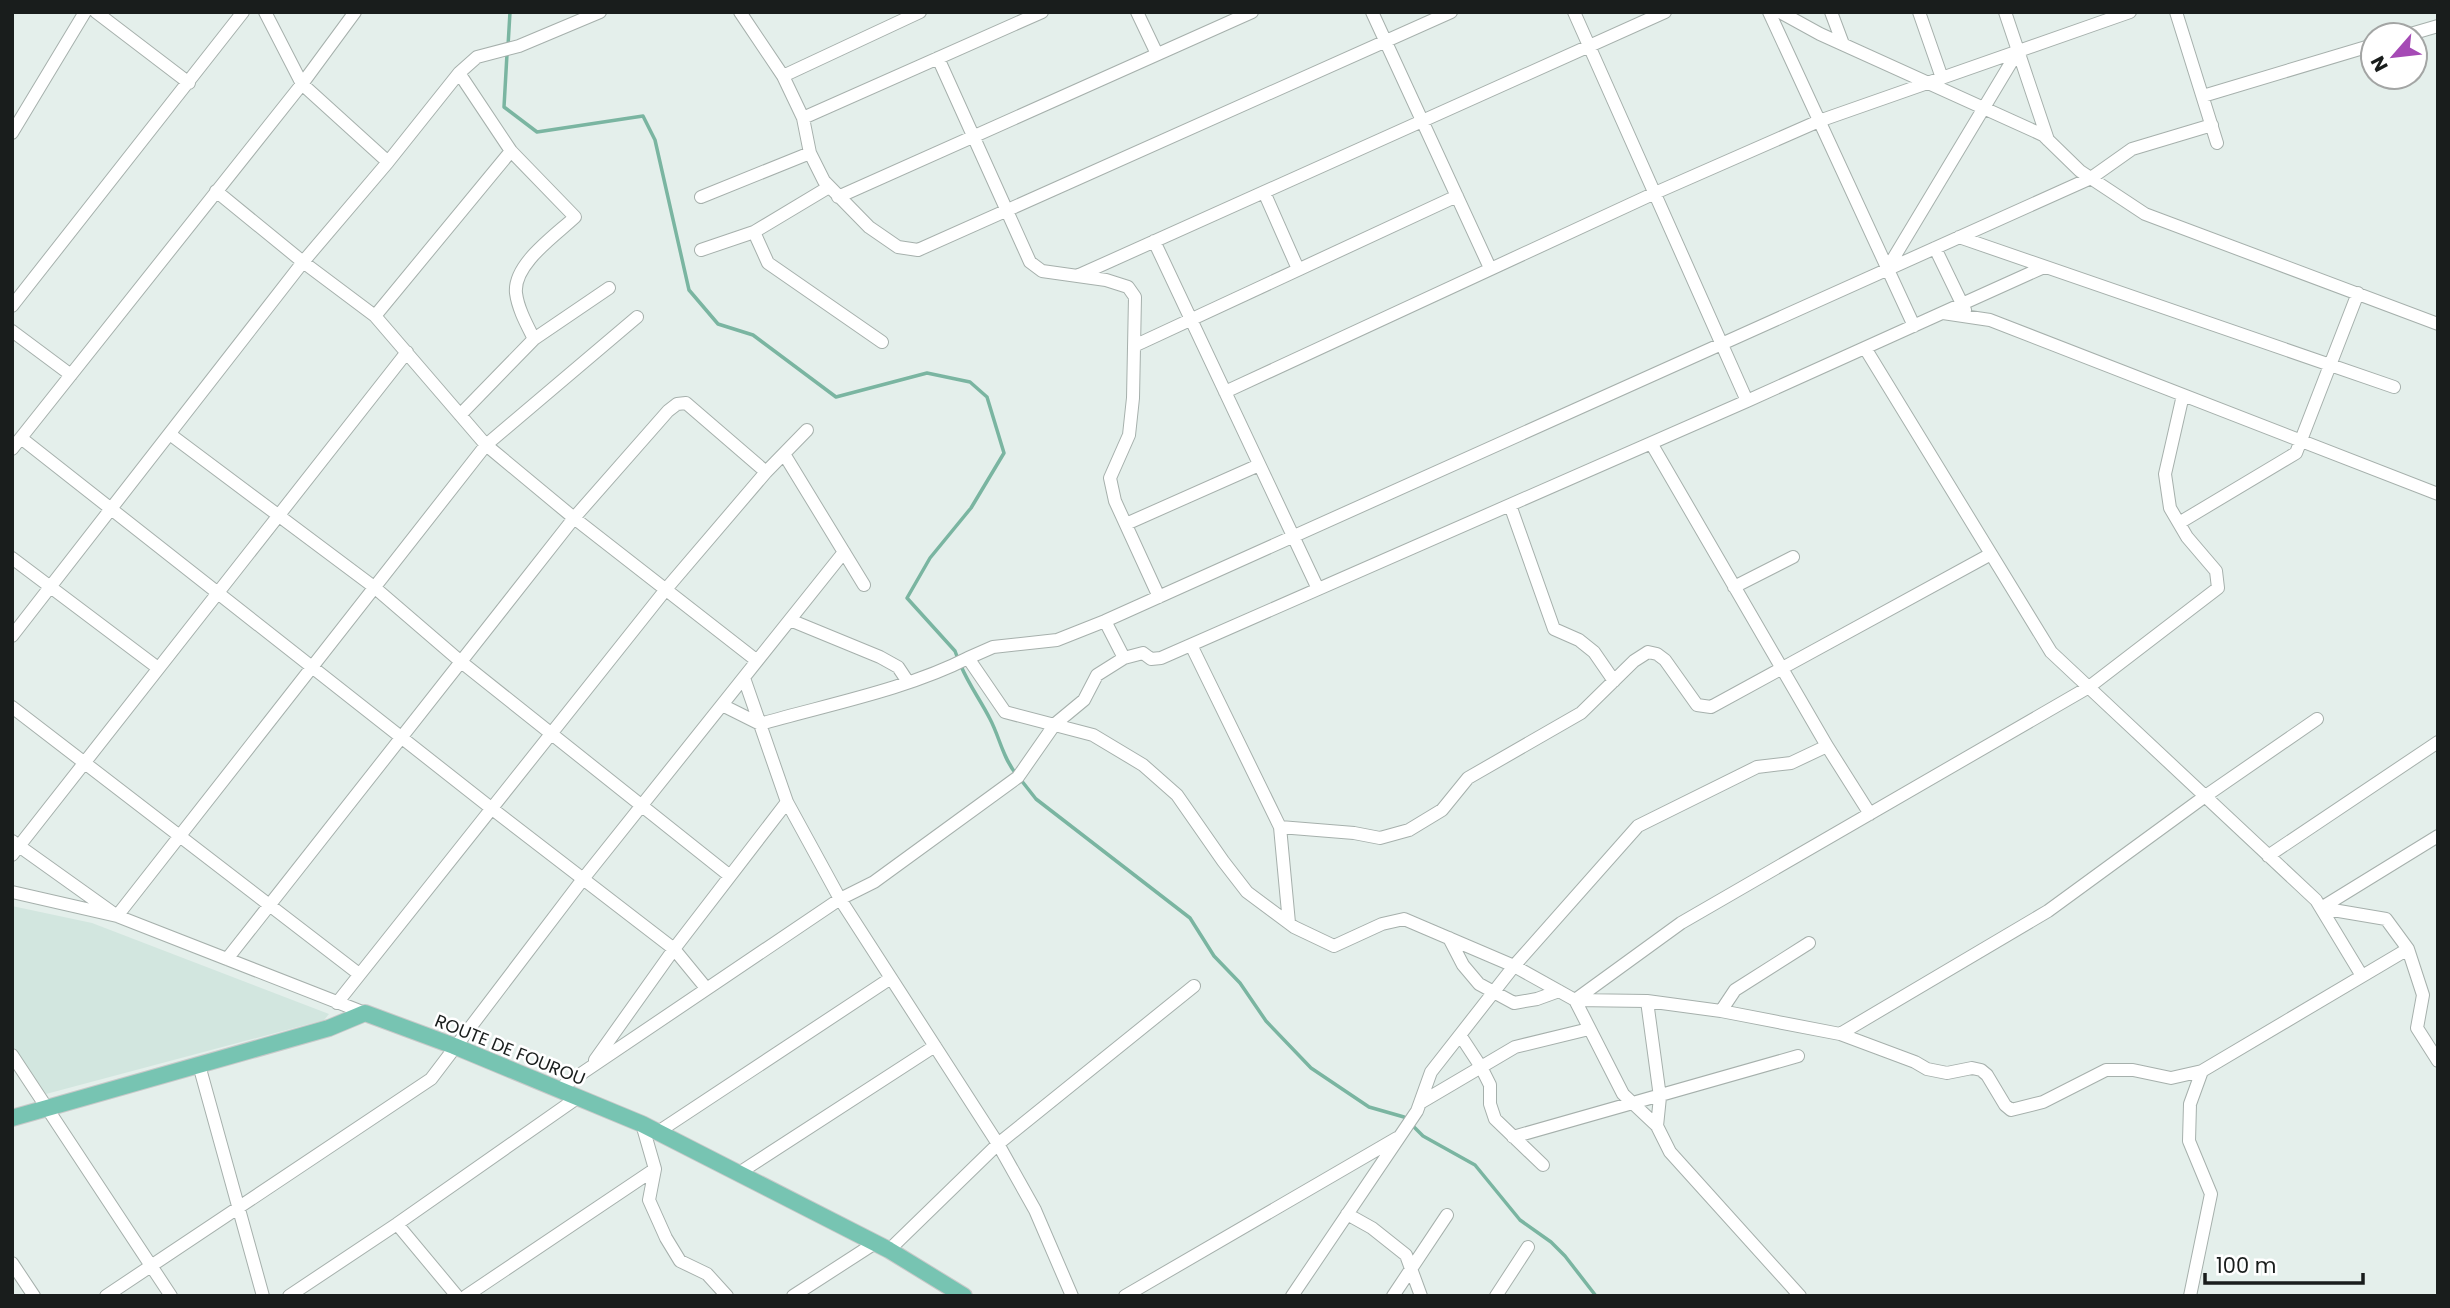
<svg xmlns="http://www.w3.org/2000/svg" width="2450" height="1308" font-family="Poppins,sans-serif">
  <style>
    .built { fill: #d2e6df }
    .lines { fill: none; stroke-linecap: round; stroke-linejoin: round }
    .stream { stroke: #7ab5a1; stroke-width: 3.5 }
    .minor-casing { stroke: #a6b0ac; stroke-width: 14 }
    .major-casing { stroke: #c8c9c9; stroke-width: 18 }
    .minor { stroke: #fff; stroke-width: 12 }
    .major { stroke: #77c4b2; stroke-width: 16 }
    .labels { text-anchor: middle; stroke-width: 5; stroke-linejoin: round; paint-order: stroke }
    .street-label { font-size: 18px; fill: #191d1c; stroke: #fff }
  </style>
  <rect width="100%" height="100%" fill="#e4efeb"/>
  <path class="built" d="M12 906 92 923 329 1014 324 1020 46 1094 12 1045Z"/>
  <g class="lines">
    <path class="stream" d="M508 46 510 12
      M507 54 504 107 537 132 643 116 655 140 689 290 718 324 753 335 836 397 927 373 970 382 987 397 1004 453 971 508 930 558 907 598 955 651 958 659
      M961 666C969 685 981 701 990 719 1000 738 1002 756 1016 774
      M1021 780 1036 799 1190 918 1214 956 1240 983 1266 1021 1311 1068 1369 1107 1404 1117 1423 1136 1475 1165 1520 1220 1551 1242 1565 1256 1596 1296"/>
    <g class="minor-casing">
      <path id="minor" d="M96 12 189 83
        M265 12 302 84 388 162
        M740 12 783 76 803 118 810 153 824 181 869 227 898 247 918 250 1451 12
        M1137 12 1157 54
        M1372 12 1490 268
        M1574 12 1747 401
        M1769 12 1914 326
        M1780 12 1820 34 2043 135 2080 171 2145 214 2438 324
        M1831 12 1843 44
        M1919 12 1942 78
        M2005 12 2048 140
        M2176 12 2217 143
        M2407 35 2438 26
        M938 58 1030 262 1042 271 1106 280 1128 287 1135 297 1133 398 1129 435 1110 478 1115 501 1159 597
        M459 73 511 151 575 217C556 235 513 264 516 293 518 309 527 325 534 339
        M783 76 920 12
        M2203 96 2373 45
        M803 118 1042 12
        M12 133 85 12
        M216 191 303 262 375 316 486 445 574 518 756 660
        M1264 192 1298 269
        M701 197 810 153
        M838 197 1252 12
        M754 232 768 263 882 342
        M1959 237 2394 387
        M1154 241 1318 589
        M1935 248 1965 310
        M701 250 754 232 829 187
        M1887 269 2018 51
        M1077 276 1665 12
        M12 306 243 12
        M1943 313 1990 320 2438 494
        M375 316 511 151
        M12 331 71 375
        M1134 346 1457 196
        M1865 348 2051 652 2316 900 2362 976
        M1225 392 1655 193 1819 121 2130 12
        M460 415 534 339 609 288
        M171 435 374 587 460 661 730 876
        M21 438 491 808 674 949 706 988
        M1651 443 1827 746 1870 814
        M12 449 302 84 355 12
        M784 454 864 585
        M1510 505 1554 629 1579 640 1594 652 1614 681
        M2179 523 2296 453 2358 293
        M1126 524 1259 465
        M12 558 158 668
        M1734 587 1793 557
        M790 620 880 657 898 667 908 682
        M1105 621 1124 658
        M12 636 303 262 388 162 459 73 477 57 519 46 600 12
        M1191 645 1280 827 1289 923
        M968 658 993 647 1057 640 1105 621 2091 178 2132 149 2212 125
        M744 678 787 802 840 899 998 1144 1035 1210 1072 1296
        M722 705 760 724C826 705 908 689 968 658L1005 712 1093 735 1143 765 1177 795 1223 861 1247 892 1294 927 1334 946 1382 924 1404 919 1514 966 1575 1000 1647 1001 1721 1011 1840 1034 1915 1062 1927 1069 1947 1073 1972 1068 1981 1070 1987 1075 2005 1105 2011 1110 2043 1102 2106 1070H2133L2171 1078 2202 1071 2408 949
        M12 707 359 974
        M1280 827 1354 833 1380 838 1409 830 1442 810 1468 778 1581 713 1634 661 1648 652 1657 654 1665 660 1697 705 1711 707 1991 554
        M12 841 117 916 486 445 637 317
        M12 855 407 352
        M2268 856 2438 742
        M12 892 117 916 365 1013
        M2321 908 2386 919 2408 949 2423 995 2417 1028 2438 1061
        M2321 908 2438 836
        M1449 938 1463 965 1479 984 1514 1003 1537 999 1559 991
        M227 959 574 518 668 411 677 404 686 403 766 472
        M1647 1001 1660 1097 1657 1126 1670 1152 1800 1296
        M337 1003 667 588 766 472 807 430
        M1721 1011 1735 990 1809 943
        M1840 1034 2048 911 2204 797 2317 719
        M1460 1035 1481 1067 1490 1085V1104L1495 1119 1543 1165
        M12 1055 171 1296
        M595 1060 674 949 787 802
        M199 1065 263 1296
        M557 1090 840 899 874 882 1018 777 1055 724 1084 700 1097 675 1124 658 1143 653 1151 659 1161 658 1747 401 2044 267
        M1420 1103 1515 1047 1589 1029
        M642 1124 655 1169 649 1200 666 1238 680 1261 707 1274 727 1296
        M1657 1126 1623 1094 1575 1000 1681 923 2089 687 2218 588 2216 571 2187 537 2170 508 2165 474 2183 395
        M658 1132 891 978
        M1513 1137 1798 1056
        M739 1173 935 1046
        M1347 1214 1372 1228 1406 1255 1421 1296
        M397 1224 457 1296
        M889 1250 998 1144 1194 986
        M12 1263 34 1296
        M106 1296 431 1079 583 879 844 552
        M289 1296 397 1224 577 1098
        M466 1296 655 1169
        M793 1296 875 1243
        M1125 1296 1397 1138
        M1292 1296 1417 1111 1431 1072 1514 966 1638 826 1757 767 1791 763 1827 746
        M1393 1296 1447 1215
        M1496 1296 1528 1247
        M2190 1296 2211 1194 2189 1141 2190 1104 2202 1071"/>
    </g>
    <g class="major-casing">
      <path id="major" d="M12 1118 329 1028 365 1013 454 1046 642 1124 889 1250 964 1296"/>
    </g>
    <use href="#minor" class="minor"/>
    <use href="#major" class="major"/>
  </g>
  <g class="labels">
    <g class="street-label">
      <text transform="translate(510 1050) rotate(22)" y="6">ROUTE DE FOUROU</text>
    </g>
  </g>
  <rect width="2450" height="1308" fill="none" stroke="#191d1c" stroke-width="28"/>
  <g transform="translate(2394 56) rotate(242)"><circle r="33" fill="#ffffff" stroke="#a3a5a4" stroke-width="2"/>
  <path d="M0-5L12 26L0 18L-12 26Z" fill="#a54ab5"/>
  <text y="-10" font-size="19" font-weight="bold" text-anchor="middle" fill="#191d1c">N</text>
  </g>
  <path d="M2205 1273v10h158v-10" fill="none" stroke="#191d1c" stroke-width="3.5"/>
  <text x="2216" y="1273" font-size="21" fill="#191d1c" stroke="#ffffff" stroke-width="5" paint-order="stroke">100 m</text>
</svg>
